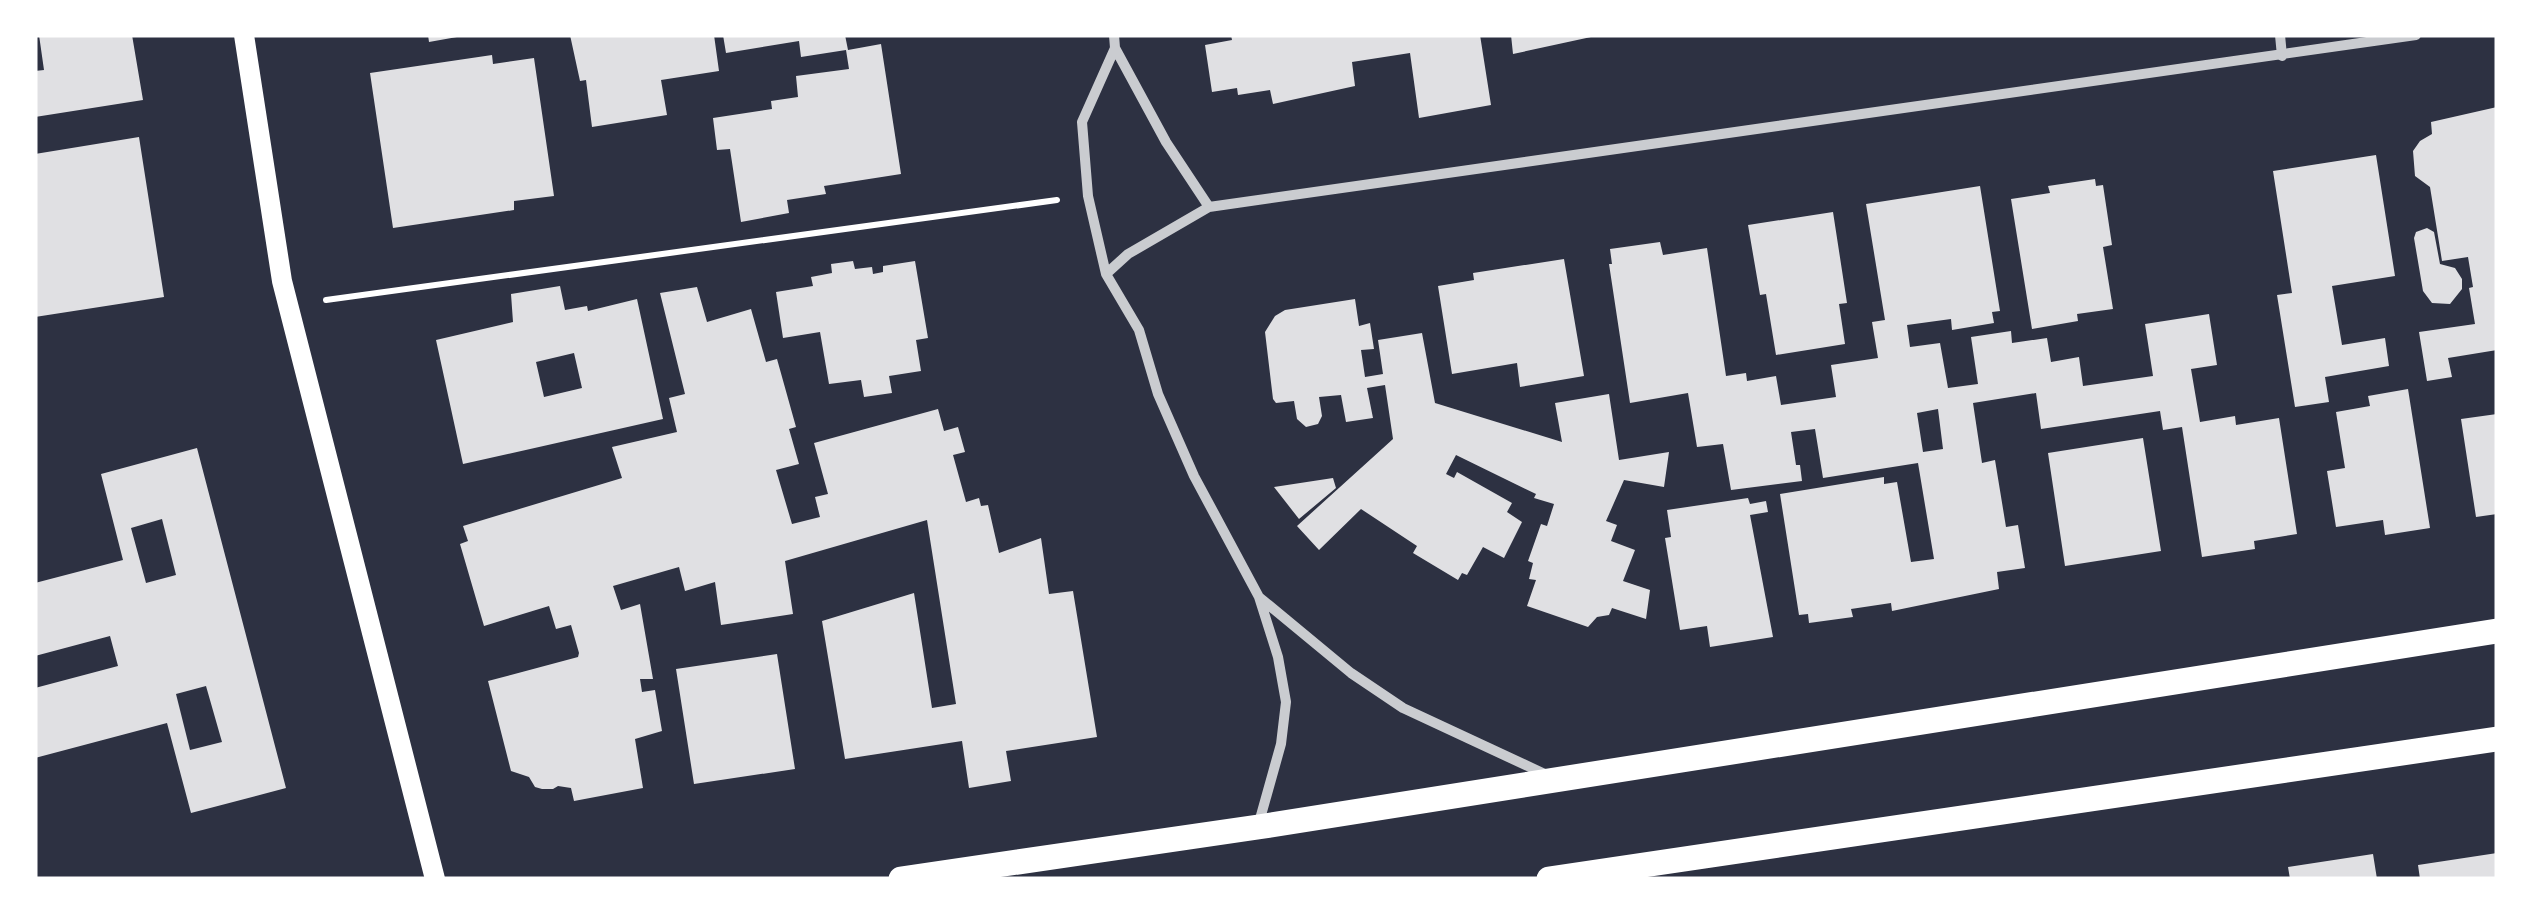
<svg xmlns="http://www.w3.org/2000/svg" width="2532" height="914" font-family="Literata,serif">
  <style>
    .building { fill: #e0e0e3; fill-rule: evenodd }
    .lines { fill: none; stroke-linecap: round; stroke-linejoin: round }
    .path { stroke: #fff; stroke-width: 6 }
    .minor { stroke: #caccd0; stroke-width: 10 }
    .secondary { stroke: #fff; stroke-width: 20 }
    .primary { stroke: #fff; stroke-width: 25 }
  </style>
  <rect width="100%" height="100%" fill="#2d3142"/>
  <path class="building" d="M39 35H132L143 100 35 117V71L44 70Z
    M428 35H457V37L429 42Z
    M570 35H714L719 71 661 80 667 115 592 127 586 80 580 81Z
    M723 35H845L848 50 881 44 901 174 824 186 826 194 787 200 789 213 741 222 730 149 717 150 713 118 772 109 771 101 798 97 796 76 849 69 846 50 801 57 799 41 726 53Z
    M1231 35H1480L1491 105 1419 118 1410 53 1352 62 1355 86 1273 104 1270 90 1238 95 1237 88 1212 92 1205 45 1232 40Z
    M1511 35H1591V37L1513 54Z
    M492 55 493 64 534 58 554 196 514 201V210L393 228 370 73Z
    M2497 107V350L2448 358 2452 377 2427 381 2419 332 2475 324 2469 288 2473 287 2468 257 2442 261 2430 187 2415 176 2413 151 2420 141 2432 134 2431 122Z
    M139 137 164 297 35 317V154Z
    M2376 155 2395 276 2332 286 2342 345 2385 338 2389 366 2325 377 2329 402 2295 407 2277 295 2292 293 2273 171Z
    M2095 179 2096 186 2103 185 2112 245 2103 247 2113 309 2077 314 2078 321 2032 329 2011 199 2050 193 2048 186Z
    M1980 186 2000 311 1992 312 1994 323 1952 330 1951 319 1907 325 1910 347 1940 343 1948 388 1978 384 1971 337 2011 331 2012 343 2047 338 2051 362 2079 357 2083 386 2153 376 2145 324 2209 314 2217 365 2191 369 2200 422 2235 416 2236 425 2279 418 2297 534 2254 541 2255 549 2202 557 2182 427 2163 430 2160 411 2041 429 2036 393 1973 403 1982 463 1995 460 2006 527 2018 525 2025 568 1997 572 1999 589 1892 611 1891 603 1851 609 1853 617 1809 623 1808 614 1799 615 1780 494 1884 477V484L1897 482 1911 562 1934 559 1918 463 1823 478 1815 429 1791 432 1796 465H1800L1802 481 1731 490 1723 444 1697 447 1688 393 1630 403 1609 264H1612L1610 249 1660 242 1663 255 1707 248 1726 376 1746 373 1747 381 1776 376 1781 405 1836 397 1831 365 1878 358 1872 322 1885 320 1866 204ZM1938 409 1943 449 1923 452 1917 413Z
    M1833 212 1847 303 1839 304 1845 344 1776 355 1766 294 1760 295 1748 225Z
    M2427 228 2434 232 2440 264 2455 268 2462 279V289L2450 304 2432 303 2423 291 2414 238 2416 232Z
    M1564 259 1584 376 1520 387 1517 363 1452 374 1438 286 1474 280 1473 273Z
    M853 261 855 269 872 267 873 274 883 272V266L915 261 928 338 916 340 921 371 889 376 892 393 864 397 861 380 829 384 820 332 783 338 776 292 813 286 811 277 832 273 831 264Z
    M560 286 565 310 587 306 588 311 637 299 663 419 463 464 436 340 513 322 511 294ZM574 353 582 388 544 397 536 362Z
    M697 287 707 322 751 309 766 362 777 359 796 427 789 429 799 464 776 470 792 524 820 517 815 497 828 494 814 443 938 409 944 431 958 427 965 452 953 455 966 502 979 498 981 506 988 505 999 553 1041 538 1049 594 1073 591 1097 737 1006 751 1011 781 969 788 962 741 845 759 822 621 914 593 932 708 956 704 927 520 785 561 793 614 721 625 715 582 685 591 679 567 613 586 621 610 640 604 653 679H640L642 692 655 690 662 731 635 739 643 788 574 801 571 788 558 786 553 789H542L535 787 529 777 511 771 488 681 578 657 579 653 571 625 556 629 549 606 484 626 460 544 468 541 463 526 622 478 612 447 677 432 669 398 685 394 660 293Z
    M1355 299 1359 326 1370 323 1374 349 1361 350 1365 377 1383 374 1378 340 1422 333 1435 403 1562 442 1555 403 1609 394 1619 460 1669 452 1664 487 1624 480 1606 521 1617 525 1611 541 1635 550 1623 581 1650 590 1646 619 1612 608 1609 615 1597 617 1588 627 1527 606 1536 580 1529 579 1533 563 1528 561 1541 524 1547 526 1554 504 1534 498 1536 494 1456 455 1446 474 1454 478 1457 472 1512 503 1507 512 1522 522 1504 558 1483 547 1467 575 1462 573 1458 580 1413 553 1417 546 1361 509 1319 550 1297 526 1393 439 1385 385 1367 388 1373 418 1346 422 1341 395 1319 397 1322 416 1318 424 1306 427 1297 419 1294 401 1276 403 1273 399 1265 332 1275 316 1285 310Z
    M2408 389 2430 528 2385 535 2383 520 2336 527 2327 471 2345 468 2336 412 2370 406 2368 396Z
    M2497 414V514L2476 517 2461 419Z
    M2143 438 2161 551 2065 566 2048 453Z
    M197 448 286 788 191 813 167 723 35 758V688L118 666 110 636 35 656V583L123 560 101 474ZM162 519 176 575 146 583 131 528ZM206 686 222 742 190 750 176 694Z
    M1333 478 1336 488 1299 519 1274 487Z
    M1748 498 1750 504 1766 501 1768 512 1750 515 1773 637 1710 647 1707 626 1680 630 1665 538 1671 537 1667 510Z
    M777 654 795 769 694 784 676 669Z
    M2497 853V879H2420L2418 865Z
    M2373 854 2377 879H2290L2288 867Z"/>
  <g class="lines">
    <path class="path" d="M326 300 1057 200"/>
    <path class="minor" d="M1114 35 1115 48 1082 122 1088 196 1106 274 1139 330 1158 394 1194 476 1259 597 1278 657 1286 702 1281 744 1258 826
      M2280 35 2282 56
      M1115 48 1166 142 1209 207
      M1106 274 1128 254 1209 207 2416 35
      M1259 597 1351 673 1403 708 1549 776"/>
    <path class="secondary" d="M244 35 282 281 435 879"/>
    <path class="primary" d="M901 879 1258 827 2497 631
      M1549 879 2497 739"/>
  </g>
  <rect width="2532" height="914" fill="none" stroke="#ffffff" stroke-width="75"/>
</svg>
